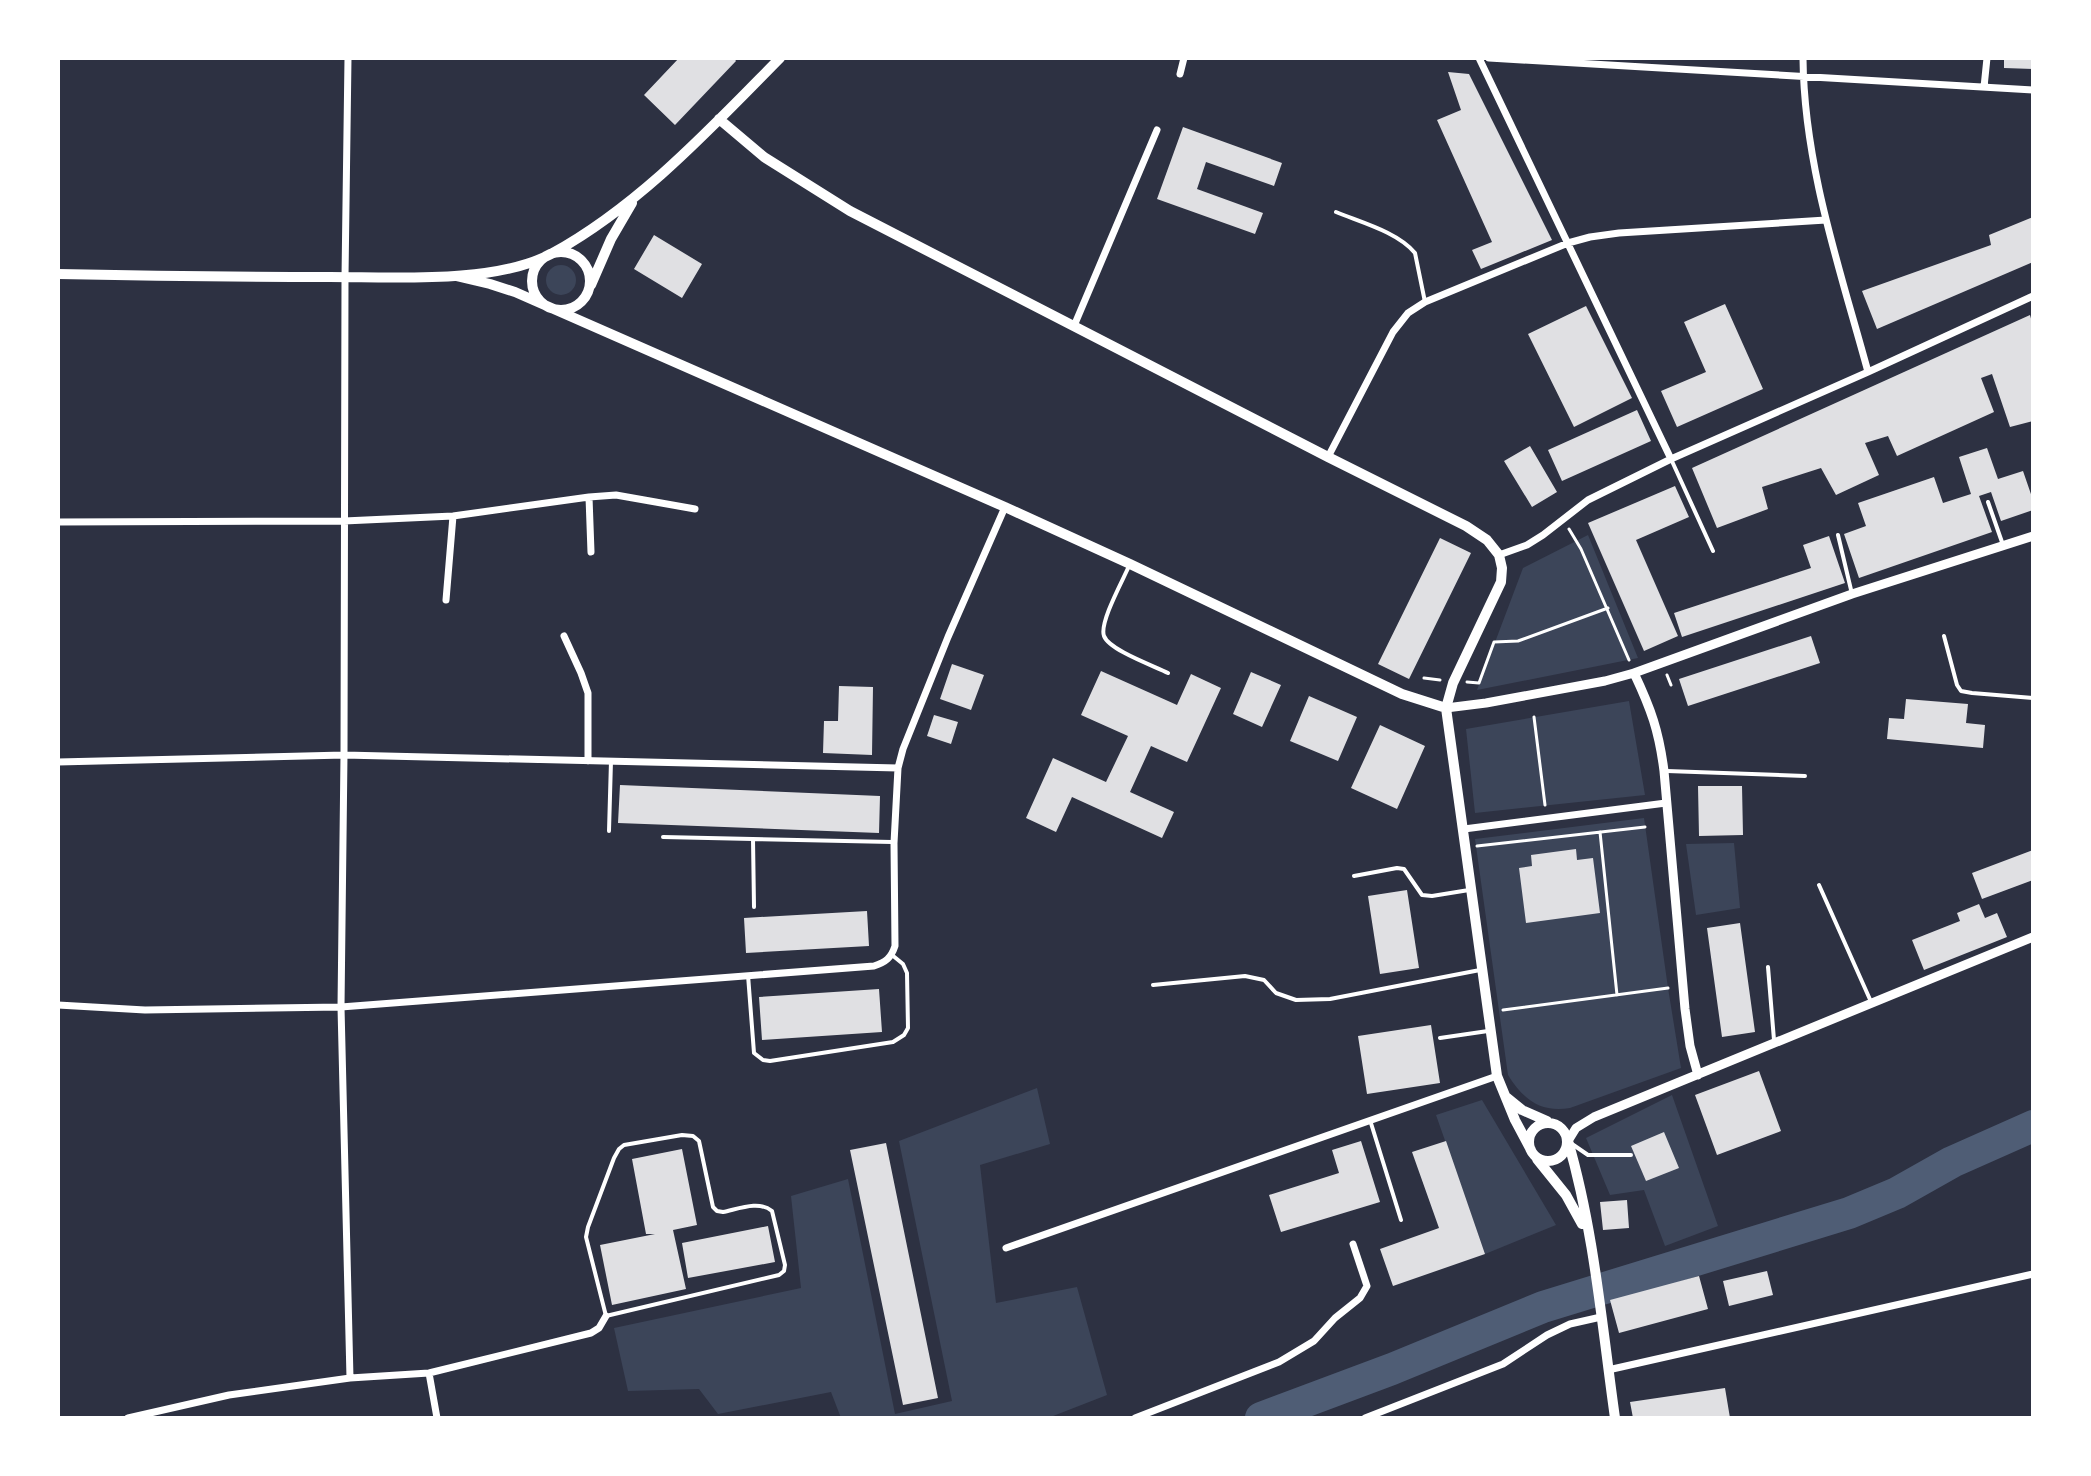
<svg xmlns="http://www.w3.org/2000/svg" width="2091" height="1476" font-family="Overpass,sans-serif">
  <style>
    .green { fill: #3c4559 }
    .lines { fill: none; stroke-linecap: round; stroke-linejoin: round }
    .river { stroke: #4f5d75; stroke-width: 32 }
    .building { fill: #e0e0e3 }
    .path { stroke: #fff; stroke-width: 3 }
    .service { stroke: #fff; stroke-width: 4 }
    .minor { stroke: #fff; stroke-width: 7 }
    .tertiary { stroke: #fff; stroke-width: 9 }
    .secondary { stroke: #fff; stroke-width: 10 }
  </style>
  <rect width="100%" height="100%" fill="#2d3142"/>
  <path class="green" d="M546 280a15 15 0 1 1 30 0a15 15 0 1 1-30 0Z
    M1588 535 1638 658 1477 690 1523 568Z
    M1629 701 1645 795 1475 813 1466 729Z
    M1644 818 1668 988 1681 1068 1570 1108C1540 1113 1523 1099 1508 1075L1475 839Z
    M1734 843 1740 908 1696 915 1686 844Z
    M1037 1088 1050 1144 980 1165 996 1303 1077 1287 1107 1395 1048 1418H841L831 1392 718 1414 699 1389 628 1391 614 1328 801 1288 791 1196 848 1179 895 1414 952 1401 899 1141Z
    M1672 1095 1718 1226 1665 1246 1644 1190 1610 1195 1586 1138Z
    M1482 1100 1556 1225 1485 1254 1436 1115Z"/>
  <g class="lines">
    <path class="river" d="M1261 1418 1392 1369 1543 1307 1849 1213 1897 1193 1952 1162 2033 1126"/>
  </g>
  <path class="building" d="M679 58H734L736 61 675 125 644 95Z
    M2004 58H2033V69L2004 68Z
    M1448 72 1469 74 1552 240 1481 269 1472 250 1492 242 1437 120 1461 110Z
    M1183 127 1282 163 1274 186 1206 162 1197 189 1263 213 1255 234 1157 199Z
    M2033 217V262L1877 329 1862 291 1991 245 1989 235Z
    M654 235 702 264 682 298 634 269Z
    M1725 304 1763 389 1677 427 1661 391 1706 372 1684 322Z
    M1586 306 1632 398 1574 427 1528 334Z
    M2030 315 2033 326V421L2010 427 1992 374 1981 378 1994 412 1897 456 1888 436 1865 443 1879 475 1836 495 1821 468 1762 487 1768 509 1717 528 1692 468Z
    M1637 410 1651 441 1562 481 1548 450Z
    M1530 446 1557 492 1532 507 1504 461Z
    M1987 448 1998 479 2023 471 2033 500V510L2001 521 1991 492 1979 496 1992 532 1859 578 1844 534 1866 526 1858 503 1934 477 1943 503 1971 494 1959 457Z
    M1675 486 1689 517 1636 540 1678 636 1644 651 1588 523Z
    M1829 536 1845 583 1682 637 1674 613 1811 568 1803 545Z
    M1440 538 1471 553 1409 679 1378 664Z
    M1811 636 1820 663 1688 706 1679 679Z
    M952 664 984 675 971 710 940 699Z
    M1101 671 1177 705 1191 674 1221 688 1187 762 1151 746 1130 792 1174 812 1162 838 1072 797 1056 832 1026 818 1053 758 1106 782 1128 736 1081 715Z
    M1251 672 1281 685 1262 727 1233 714Z
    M839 686 873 687 872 755 823 753 824 721H838Z
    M1309 696 1357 717 1338 761 1290 741Z
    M1906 699 1968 704 1966 723 1985 725 1983 748 1887 739 1889 718 1904 719Z
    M934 715 958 722 951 744 927 736Z
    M1380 725 1425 746 1397 809 1351 788Z
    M620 785 880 796 879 833 618 823Z
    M1698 786H1742L1743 835 1699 836Z
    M1576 849 1577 860 1593 858 1600 913 1526 923 1519 868 1532 866 1531 855Z
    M2033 850V880L1982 899 1972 873Z
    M1407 890 1419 968 1380 974 1368 896Z
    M1979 904 1985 918 1997 913 2007 937 1924 970 1912 940 1960 921 1957 913Z
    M867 911 869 946 746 953 744 918Z
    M1740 923 1755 1032 1722 1037 1707 928Z
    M879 989 882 1032 762 1040 759 997Z
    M1431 1025 1440 1083 1367 1094 1358 1036Z
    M1759 1071 1781 1131 1717 1155 1695 1095Z
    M1664 1132 1679 1168 1646 1181 1631 1146Z
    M1361 1141 1380 1202 1281 1232 1269 1195 1339 1173 1332 1150Z
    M1446 1141 1485 1254 1393 1286 1380 1249 1439 1228 1412 1152Z
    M886 1143 938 1398 903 1405 850 1150Z
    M682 1149 697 1225 673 1230 686 1289 612 1305 600 1245 655 1234H646L632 1159Z
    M1627 1200 1629 1228 1603 1230 1600 1202Z
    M768 1226 775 1262 688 1278 682 1243Z
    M1767 1271 1773 1295 1729 1306 1723 1281Z
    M1699 1276 1708 1309 1619 1333 1610 1300Z
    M1725 1388 1730 1418H1633L1630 1402Z"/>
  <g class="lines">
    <path class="path" d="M1569 529 1581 549 1629 660
      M1667 675 1671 685
      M1424 678 1440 680
      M1467 682 1479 683 1494 642 1518 641 1608 608
      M1534 717 1545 805
      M1600 832 1617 995
      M1477 846 1645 827
      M1503 1010 1668 988"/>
    <path class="service" d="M1336 212C1360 222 1398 232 1415 253L1425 302
      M1671 459 1713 551
      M1988 502 2003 545
      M1838 535 1852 594
      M1129 566C1123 580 1099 623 1104 636 1109 650 1154 666 1168 673
      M1944 636 1957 685 1961 691 1972 693 2033 698
      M1667 771 1805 776
      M609 831 611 761
      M663 837 892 842
      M753 839 754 907
      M1354 876 1397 868 1404 869 1422 895 1432 896 1469 890
      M1819 885 1872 1004
      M1768 967 1774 1040
      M748 975 754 1053 763 1060 770 1061 893 1042 904 1035 908 1028 907 973 903 964 892 955
      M1153 985 1245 976 1264 980 1276 993 1296 1000 1330 999 1480 970
      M1440 1038 1488 1031
      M1370 1120 1401 1220
      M682 1135 693 1136 699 1141 713 1207 717 1211 723 1212C738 1209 759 1200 772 1211L785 1265 784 1271 779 1275 606 1316 586 1237 588 1227 614 1158 619 1149 624 1145Z
      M1572 1144 1588 1155H1631"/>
    <path class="minor" d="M348 58 345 277 344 755 341 1007 350 1378
      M1479 58 1671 459
      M1489 58 2033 90
      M1803 58C1804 166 1840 269 1868 372
      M1180 74 1184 58
      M1984 87 1987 58
      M1074 326 1157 130
      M1328 457 1393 332 1408 313 1425 302 1568 243 1590 237 1619 233 1826 220
      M589 497 591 552
      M58 522 344 521 453 516 589 497 616 495 695 509
      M1499 555 1527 545 1543 535 1588 500 1671 459 1868 372 2033 296
      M446 600 453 516
      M564 636 581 673 588 693V761
      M58 762 344 755 898 768
      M1464 829 1666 803
      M58 1005 145 1010 341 1007 874 966C886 962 891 958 895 946L894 843 898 768 903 749 948 637 1005 507
      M1006 1248 1497 1076
      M1608 1370 2033 1274
      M429 1373 437 1418
      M128 1418 229 1395 350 1378 429 1373 591 1333 599 1328 606 1316
      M1135 1418 1279 1362 1314 1341 1335 1318 1360 1298 1367 1286 1353 1244
      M1365 1418 1503 1364 1547 1335 1570 1324 1601 1317"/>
    <path class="tertiary" d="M1634 673 1852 594 2033 536
      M1446 708 1486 703 1605 681 1634 673C1651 709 1659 731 1664 771L1685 1009 1690 1046 1698 1075
      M1568 1141 1576 1128 1594 1117 2033 937"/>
    <path class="secondary" d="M719 119 764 157 850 211 1328 457 1466 526 1487 540 1499 555 1502 568 1501 582 1453 683 1446 708 1497 1076 1515 1120 1531 1150
      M532 281a29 29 0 1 1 58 0a29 29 0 1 1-58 0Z
      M58 274C149 276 239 277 330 277 394 277 494 284 551 254 639 206 710 129 780 58
      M456 276 490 284 515 292 1005 507 1130 564 1402 694 1446 708
      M591 285 611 239 632 203
      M1506 1097 1522 1110 1547 1121
      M1529 1142a19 19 0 1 1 38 0a19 19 0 1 1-38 0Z
      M1568 1141C1594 1230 1602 1326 1615 1418
      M1537 1159 1566 1195 1582 1224"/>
  </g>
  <rect width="2091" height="1476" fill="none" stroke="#ffffff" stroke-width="120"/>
</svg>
